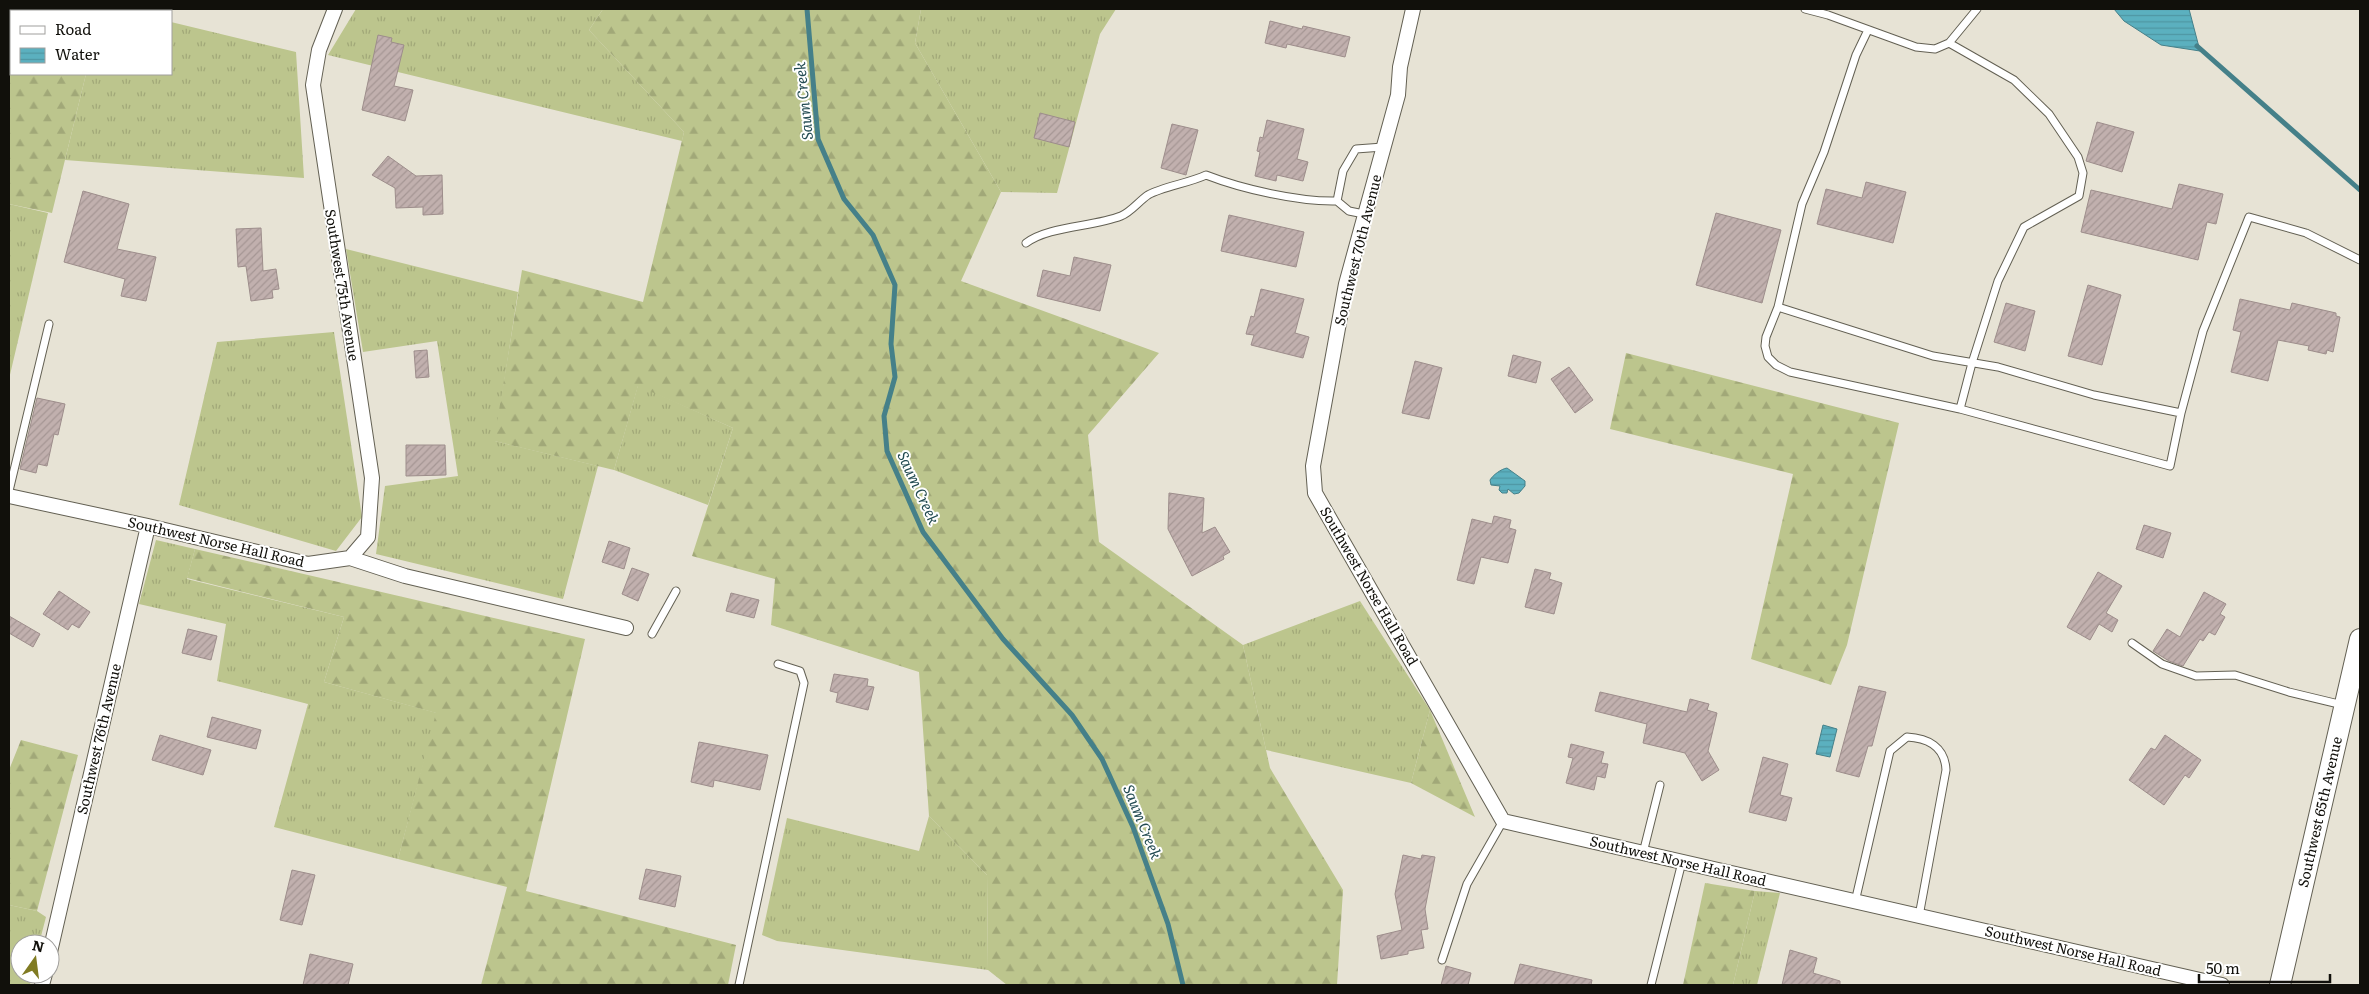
<svg xmlns="http://www.w3.org/2000/svg" width="2369" height="994" font-family="Literata,serif">
  <style>
    .grass { fill: url(#grass-tufts) }
    .forest { fill: url(#forest-firs) }
    .water { fill: url(#water-rules); stroke: #458089 }
    .lines { fill: none; stroke-linecap: round; stroke-linejoin: round }
    .stream { stroke: #458089; stroke-width: 5 }
    .building { fill: url(#building-hatch); stroke: #9d8d8b }
    .service-casing { stroke: #636053; stroke-width: 9 }
    .minor-casing { stroke: #636053; stroke-width: 16 }
    .secondary-casing { stroke: #636053; stroke-width: 22 }
    .service { stroke: #fff; stroke-width: 7 }
    .minor { stroke: #fff; stroke-width: 14 }
    .secondary { stroke: #fff; stroke-width: 20 }
    .labels { text-anchor: middle; stroke-width: 4; stroke-linejoin: round; paint-order: stroke }
    .street-label { font-size: 14px; fill: #11100b; stroke: #fff }
    .water-label { font-size: 15px; font-style: italic; fill: #234b52; stroke: #fff }
  </style>
  <defs>
    <pattern id="grass-tufts" width="24" height="20" patternUnits="userSpaceOnUse" patternTransform="scale(1.25)"><rect width="24" height="20" fill="#bcc58d"/><path d="M3 7l-1-3M5 7V3M7 7l1-3M15 17l-1-3M17 17v-4M19 17l1-3" fill="none" stroke="#a1a878"/></pattern>
    <pattern id="forest-firs" width="22" height="20" patternUnits="userSpaceOnUse" patternTransform="scale(1.25)"><rect width="22" height="20" fill="#bcc58d"/><path d="M5 1l3.5 6h-7zM16 11l3.5 6h-7z" fill="#a1a878"/></pattern>
    <pattern id="water-rules" width="6" height="5" patternUnits="userSpaceOnUse" patternTransform="scale(1.25)"><rect width="6" height="5" fill="#5bb0bf"/><path d="M0 2.5h6" fill="none" stroke="#4e96a3"/></pattern>
    <pattern id="building-hatch" width="6" height="6" patternUnits="userSpaceOnUse" patternTransform="scale(1.25)"><rect width="6" height="6" fill="#c1b0ae"/><path d="M-1 1l2-2M0 6l6-6M5 7l2-2" fill="none" stroke="#a59694"/></pattern>
  </defs>
  <rect width="100%" height="100%" fill="#e7e3d5"/>
  <path class="grass" d="M356 9H603L589 30 684 132 682 141 328 55Z
    M921 9H1116L1100 34 1057 193 1001 192 915 43Z
    M171 22 296 52 304 178 65 160 86 74H171Z
    M9 204 48 213 9 379Z
    M346 249 518 292 495 441 598 466 563 599 376 554 385 486 458 476 437 341 363 352Z
    M334 332 362 517 336 551 179 505 217 342Z
    M638 385 733 428 708 505 614 470Z
    M156 540 195 549 187 579 344 617 324 682 437 713 398 859 274 827 308 704 217 681 226 624 139 604Z
    M1360 601 1430 710 1411 783 1266 750 1243 645Z
    M929 816 987 875 988 970 777 941 762 935 787 818 919 851Z
    M1755 891 1780 893 1757 985H1733Z
    M9 905 37 911 46 917 39 944H20V974H32L30 985H9Z"/>
  <path class="forest" d="M9 9H102L101 11H11V74H86L52 213 9 204Z
    M603 9H921L915 43 1001 192 961 281 1159 353 1088 435 1099 542 1243 645 1270 768 1343 890 1337 985H1007L988 970 987 875 929 816 919 672 771 625 775 579 692 556 733 428 638 386 614 470 494 441 522 270 643 302 684 132 589 30Z
    M1626 353 1899 423 1847 645 1831 685 1751 659 1793 474 1610 429Z
    M195 549 585 639 526 891 736 945 728 985H481L507 887 398 859 436 713 324 682 344 617 187 578Z
    M1430 710 1475 817 1411 783Z
    M21 740 78 755 37 911 9 905V770Z
    M1705 883 1755 891 1733 985H1683Z"/>
  <path class="water" d="M2114 9H2189L2200 51 2161 45 2124 21Z
    M1507 468 1525 481V486L1519 493 1514 494 1508 489 1507 493H1502L1499 490 1500 486 1491 485 1490 480C1493 475 1501 469 1507 468Z
    M1823 725 1837 729 1830 757 1816 754Z"/>
  <g class="lines">
    <path class="stream" d="M807 9 818 139 844 199 873 235 895 285 891 344 895 377 884 416 887 451 923 532 1003 639 1072 715 1102 759 1133 827 1168 924 1183 985
      M2197 46 2360 190"/>
  </g>
  <path class="building" d="M1270 21 1302 29 1303 26 1350 37 1345 57 1287 44 1286 48 1265 43Z
    M378 35 392 38 391 42 404 45 394 86 413 90 405 121 362 110Z
    M1040 113 1075 122 1069 147 1034 138Z
    M1267 120 1304 129 1297 159 1308 162 1303 181 1277 175 1276 181 1255 176 1260 152 1257 151 1260 137 1263 138Z
    M2097 122 2134 132 2122 172 2086 161Z
    M1172 124 1198 130 1186 175 1161 168Z
    M388 156 416 176 442 175 443 214 423 215V207L396 208 395 188 372 175Z
    M1866 182 1906 192 1893 243 1817 224 1826 189 1862 198Z
    M2179 184 2223 194 2216 224 2207 222 2198 260 2081 232 2091 190 2172 209Z
    M83 191 129 204 117 249 156 257 146 301 121 296 125 279 64 262Z
    M1716 213 1781 230 1762 303 1696 285Z
    M1229 215 1304 232 1296 267 1221 251Z
    M261 228 263 271 276 269 279 289 272 290 273 298 251 301 246 266 238 267 236 229Z
    M1074 257 1111 265 1100 311 1037 296 1043 270 1070 276Z
    M2088 285 2121 295 2102 365 2068 356Z
    M1261 289 1304 299 1295 333 1309 337 1303 358 1251 345 1254 335 1246 334 1251 316 1254 317Z
    M2240 299 2290 310 2292 303 2336 313V316L2340 317 2333 352 2327 350 2326 354 2308 350 2309 346 2278 340 2268 381 2231 372 2241 332 2233 330Z
    M2006 303 2035 311 2025 351 1994 342Z
    M427 350 429 377 416 378 414 351Z
    M1513 355 1541 362 1536 383 1508 376Z
    M1415 361 1442 368 1429 419 1402 413Z
    M1569 367 1593 400 1575 413 1551 379Z
    M37 398 65 404 58 435 54 434 47 466 38 464 36 473 20 469Z
    M406 445H445L446 475 406 476Z
    M1169 493 1204 498 1202 533 1215 527 1230 552 1223 556 1224 559 1192 576 1168 529Z
    M1494 516 1511 520 1509 528 1516 530 1508 563 1481 557 1474 584 1457 580 1472 519 1492 524Z
    M2144 525 2171 533 2163 558 2136 549Z
    M609 541 630 548 624 569 602 562Z
    M632 568 649 574 638 601 622 594Z
    M1535 569 1551 573 1549 579 1562 583 1554 614 1525 607Z
    M2098 572 2122 586 2106 613 2118 620 2112 632 2099 624 2090 640 2067 627Z
    M59 591 90 612 79 628 72 624 68 630 43 614Z
    M2204 592 2226 604 2220 614 2225 617 2215 635 2209 632 2203 641 2200 639 2183 666 2169 661 2153 651 2167 629 2180 637Z
    M731 593 759 600 754 618 726 611Z
    M9 616 40 634 33 647 9 633Z
    M188 629 217 636 211 660 182 653Z
    M834 674 868 679 867 686 874 687 868 710 836 702 838 693 830 691Z
    M1859 686 1886 692 1872 746H1868L1859 777 1836 771Z
    M1600 692 1687 712 1690 699 1709 704 1707 710 1717 713 1708 751 1719 770 1702 781 1685 753 1643 743 1647 724 1595 711Z
    M212 717 261 730 256 749 207 737Z
    M160 735 211 750 203 775 152 760Z
    M2165 735 2201 760 2189 778 2185 775 2164 805 2129 780 2151 748 2155 750Z
    M699 742 768 755 760 790 714 780 713 787 691 782Z
    M1571 744 1604 752 1601 763 1608 764 1605 778 1597 776 1594 790 1566 783 1573 758 1568 757Z
    M1763 757 1788 764 1780 795 1792 798 1786 821 1749 812Z
    M1403 855 1421 859 1422 855 1435 857 1425 909 1428 929 1421 930 1424 948 1408 951V954L1381 959 1377 936 1402 930 1395 894Z
    M646 869 681 876 675 907 639 899Z
    M292 870 315 875 302 925 280 920Z
    M1790 950 1817 958 1813 973 1840 981V985H1782Z
    M310 954 353 964 348 985H303Z
    M1520 964 1592 980 1591 985H1514Z
    M1446 966 1471 973 1468 985H1441Z"/>
  <g class="lines">
    <g class="service-casing">
      <path id="service" d="M1805 9 1828 15 1916 47 1935 49 1949 43 1977 9
        M1868 30 1856 55 1824 152 1802 204 1778 307 1766 337 1765 346 1768 357 1776 365 1790 372 1960 409 2170 466 2181 413 2203 331 2249 217 2306 233 2360 260
        M1949 43 2014 80 2049 114 2078 157 2083 173 2079 196 2024 227 1998 281 1972 363 1960 409
        M1364 214 1349 211 1337 201 1343 171 1356 149 1383 147
        M1026 243C1048 226 1093 227 1121 216 1131 212 1139 201 1148 195 1162 187 1189 183 1206 175 1242 189 1299 202 1337 201
        M1778 307 1933 356 1998 367 2094 395 2181 413
        M9 491 49 324
        M652 634 676 591
        M2132 643 2162 664 2196 676 2235 675 2289 692 2343 705
        M1643 853 1660 785
        M1855 902 1890 751 1907 737C1928 738 1945 747 1946 770L1919 916
        M1442 960 1467 884 1503 821
        M739 985 804 683 800 671 778 664
        M1651 985 1682 862"/>
    </g>
    <g class="minor-casing">
      <path id="minor" d="M335 9 319 50 313 85 372 478 368 537 350 558
        M1413 9 1400 67 1398 95 1346 284 1313 466 1315 493 1503 821 2222 985
        M9 496 148 526 308 564 350 558 405 576 626 628
        M50 952 148 526
        M42 985 45 974"/>
    </g>
    <g class="secondary-casing">
      <path id="secondary" d="M2280 985 2360 639"/>
    </g>
    <use href="#service" class="service"/>
    <use href="#minor" class="minor"/>
    <use href="#secondary" class="secondary"/>
  </g>
  <g class="labels">
    <g class="street-label">
      <text transform="translate(1358 250) rotate(-76)" y="5">Southwest 70th Avenue</text>
      <text transform="translate(342 285) rotate(81)" y="5">Southwest 75th Avenue</text>
      <text transform="translate(216 542) rotate(13)" y="5">Southwest Norse Hall Road</text>
      <text transform="translate(1369 586) rotate(60)" y="5">Southwest Norse Hall Road</text>
      <text transform="translate(99 739) rotate(-77)" y="5">Southwest 76th Avenue</text>
      <text transform="translate(2320 812) rotate(-77)" y="5">Southwest 65th Avenue</text>
      <text transform="translate(1678 861) rotate(13)" y="5">Southwest Norse Hall Road</text>
      <text transform="translate(2073 951) rotate(13)" y="5">Southwest Norse Hall Road</text>
    </g>
    <g class="water-label">
      <text transform="translate(804 101) rotate(-96)" y="5">Saum Creek</text>
      <text transform="translate(918 488) rotate(65)" y="5">Saum Creek</text>
      <text transform="translate(1142 822) rotate(68)" y="5">Saum Creek</text>
    </g>
  </g>
  <rect width="2369" height="994" fill="none" stroke="#11100b" stroke-width="20"/>
  <rect x="10" y="10" width="162" height="65" fill="#ffffff" stroke="#a09f9d"/>
  <rect x="20" y="26" width="25" height="8" fill="#ffffff" stroke="#a09f9d"/>
  <text x="55" y="35" font-size="15" fill="#11100b">Road</text>
  <rect x="20" y="48" width="25" height="15" fill="url(#water-rules)" stroke="#a09f9d"/>
  <text x="55" y="60" font-size="15" fill="#11100b">Water</text>
  <g transform="translate(35 959) rotate(14)"><circle r="24" fill="#ffffff" stroke="#a09f9d"/>
  <path d="M0-4L9 19L0 12L-9 19Z" fill="#807b22"/>
  <text y="-8" font-size="14" font-weight="bold" text-anchor="middle" fill="#11100b">N</text>
  </g>
  <path d="M2199 974v8h131v-8" fill="none" stroke="#11100b" stroke-width="2.5"/>
  <text x="2206" y="974" font-size="15" fill="#11100b" stroke="#ffffff" stroke-width="4" paint-order="stroke">50 m</text>
</svg>
